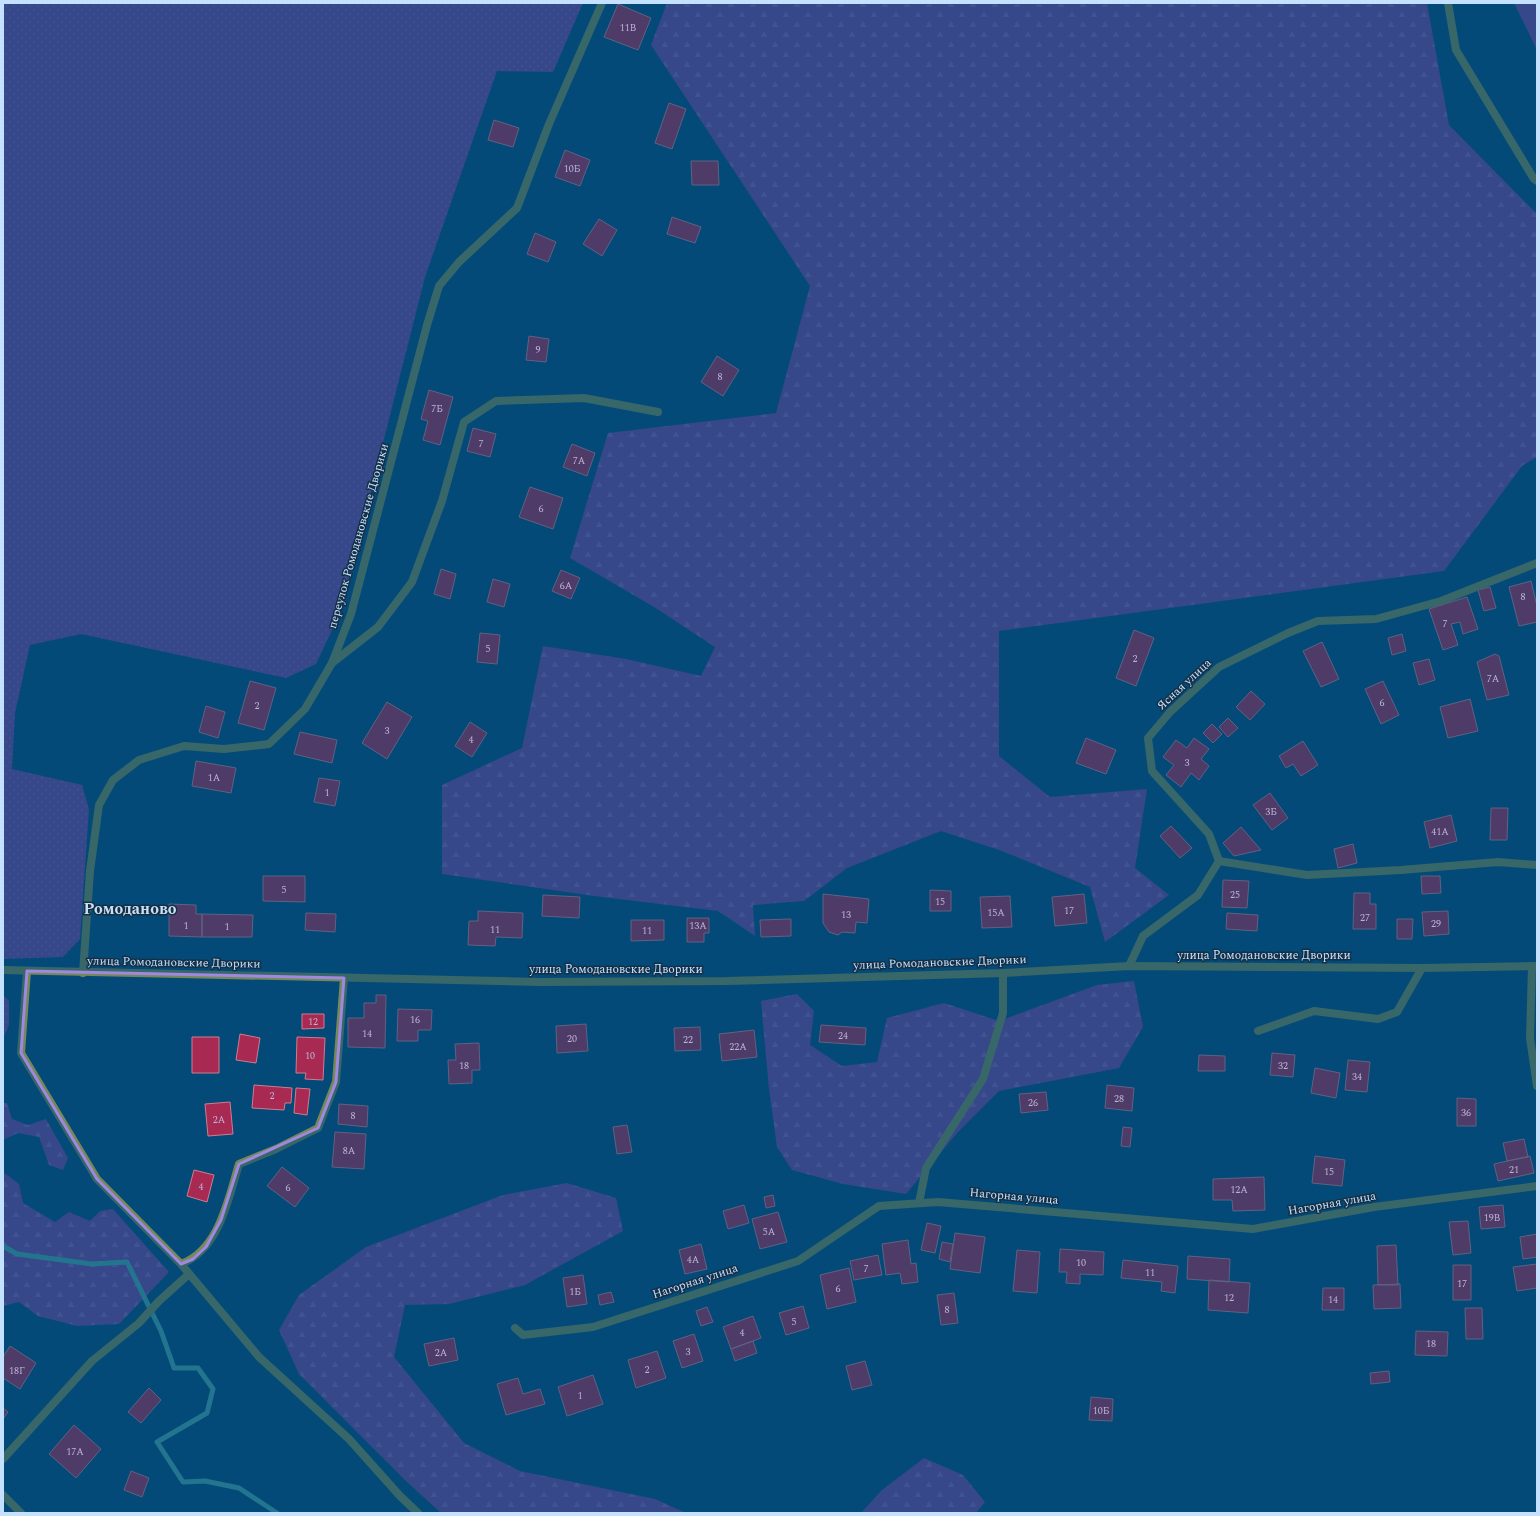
<svg xmlns="http://www.w3.org/2000/svg" width="1540" height="1516" font-family="Spectral,serif">
  <style>
    .grass { fill: url(#grass-dots) }
    .forest { fill: url(#forest-firs) }
    .garden { fill: #74439f }
    .lines { fill: none; stroke-linecap: round; stroke-linejoin: round }
    .stream { stroke: #49a8aa; stroke-width: 5 }
    .building { fill: #a82952; stroke: #cd7d8e }
    .service { stroke: #758958; stroke-width: 8 }
    .minor { stroke: #758958; stroke-width: 8 }
    .tertiary { stroke: #758958; stroke-width: 8 }
    .marked { fill: none; stroke: #a087df; stroke-width: 3; stroke-linejoin: round }
    .labels { text-anchor: middle; stroke-width: 3; stroke-linejoin: round; paint-order: stroke }
    .number-label { font-size: 10px; fill: #bdb4d4 }
    .street-label { font-size: 12px; fill: #c4e2ff; stroke: #162f45 }
    .district-label { font-size: 16px; font-weight: bold; fill: #c7e0f6; stroke: #162f45 }
  </style>
  <defs>
    <pattern id="grass-dots" width="8" height="8" patternUnits="userSpaceOnUse"><rect width="8" height="8" fill="#74439f"/><path d="M2 2h.1M6 6h.1" fill="none" stroke="#865ead" stroke-width="1.8" stroke-linecap="round"/></pattern>
    <pattern id="forest-firs" width="22" height="20" patternUnits="userSpaceOnUse"><rect width="22" height="20" fill="#74439f"/><path d="M5 1l3.5 6h-7zM16 11l3.5 6h-7z" fill="#865ead"/></pattern>
  </defs>
  <rect width="100%" height="100%" fill="#034a79"/>
  <path class="grass" d="M3 3H583L553 72 497 71 425 277 340 613 316 664 286 678 81 634 30 645 15 713 12 769 82 785 89 809 80 939 63 957 3 959Z
    M3 995 9 1001V1025L3 1039Z"/>
  <path class="forest" d="M667 3H1427L1449 125 1537 214V457L1522 466 1444 571 999 631V756L1050 797 1147 789 1135 868 1169 895 1105 942 1090 887 1002 851 941 831 847 868 804 901 753 905 755 936 718 911 594 896 442 874V785L522 748 543 646 626 659 701 676 715 647 654 607 570 558 608 433 776 413 810 286 651 45Z
    M1134 981 1143 1027 1119 1068 999 1091 958 1132 906 1194 843 1184 792 1170 777 1147 769 1089 761 1001 797 994 814 1011 810 1045 842 1066 877 1062 887 1018 944 1003 999 1021 1097 985Z
    M3 1103H7L12 1119 28 1125 46 1119 68 1158 63 1170 49 1165 39 1137 18 1133 3 1140Z
    M3 1172 19 1184 23 1203 55 1222 69 1212 90 1221 100 1211 113 1209 169 1272 119 1324 77 1326 38 1316 19 1302 3 1306Z
    M567 1183 616 1198 623 1231 525 1285 449 1304 405 1305 394 1357 464 1443 520 1471 655 1499 686 1513H441L407 1482 299 1374 279 1330 299 1295 366 1247 503 1195Z
    M924 1458 963 1475 985 1502 976 1513H861L882 1490Z"/>
  <path class="garden" d="M1514 3H1537V50Z"/>
  <g class="lines">
    <path class="stream" d="M3 1246 17 1254 92 1264 127 1262 161 1331 174 1368H198L213 1389 207 1413 157 1442 183 1482 205 1481 239 1488 277 1513"/>
  </g>
  <path class="building" d="M618 4 651 18 638 50 604 37Z
    M669 103 686 109 672 149 655 143Z
    M494 120 519 128 513 147 488 140Z
    M565 150 590 160 580 186 555 177Z
    M691 161H718L719 185H692Z
    M672 217 701 227 695 243 667 234Z
    M599 219 617 230 602 256 583 244Z
    M535 233 556 242 548 262 527 254Z
    M529 336 549 339 546 362 526 360Z
    M717 356 739 370 723 396 701 382Z
    M429 390 453 397 440 445 423 440 428 421 421 419Z
    M473 428 496 434 490 457 467 451Z
    M572 444 595 453 587 476 563 467Z
    M530 487 563 498 553 529 519 517Z
    M441 569 456 574 450 599 434 594Z
    M561 570 580 578 571 599 552 591Z
    M493 579 510 584 504 607 487 602Z
    M1531 581 1537 606V622L1519 626 1509 587Z
    M1490 587 1496 608 1484 611 1478 590Z
    M1467 597 1478 629 1463 634 1460 622 1451 624 1458 645 1443 650 1429 609Z
    M1134 630 1154 638 1136 686 1116 678Z
    M480 633 500 635 497 664 477 662Z
    M1402 634 1406 651 1392 655 1388 638Z
    M1322 642 1339 679 1321 687 1303 651Z
    M1495 654 1499 656 1509 695 1487 700 1477 662Z
    M1429 659 1435 680 1419 685 1413 663Z
    M250 681 276 688 264 730 238 723Z
    M1383 681 1399 715 1381 724 1365 689Z
    M1251 691 1265 704 1250 720 1236 707Z
    M1470 699 1478 731 1448 738 1440 707Z
    M387 702 412 717 387 759 362 743Z
    M206 706 225 712 218 738 199 732Z
    M1228 718 1238 728 1228 737 1219 727Z
    M470 722 487 733 472 757 455 746Z
    M1212 724 1222 734 1213 743 1203 733Z
    M300 732 337 740 332 763 294 754Z
    M1086 738 1116 750 1106 774 1076 763Z
    M1194 738 1209 749 1201 759 1209 766 1199 780 1191 773 1181 787 1166 775 1174 765 1163 757 1176 740 1187 748Z
    M1303 741 1318 765 1301 776 1293 764 1286 768 1279 756Z
    M196 761 236 768 231 793 192 786Z
    M319 778 340 781 335 806 314 802Z
    M1270 793 1288 818 1272 830 1253 805Z
    M1491 808H1508L1507 840H1490Z
    M1451 815 1457 841 1430 848 1424 822Z
    M1171 826 1192 848 1180 858 1160 836Z
    M1241 827 1261 850 1234 856 1223 843Z
    M1353 844 1357 863 1338 868 1334 849Z
    M263 876H305V902L263 901Z
    M1421 876H1440L1441 893 1422 894Z
    M1223 880 1249 881 1247 908 1222 907Z
    M930 890 951 891V911H930Z
    M1354 893H1370V904H1376V929H1353Z
    M823 894 869 899 867 923 856 922 855 933 842 932 838 935 829 932 823 923Z
    M1084 894 1087 923 1055 926 1052 897Z
    M543 895 580 897 579 918 542 916Z
    M1010 896 1012 927 982 928 980 897Z
    M169 904 196 905V914H202V937L169 936Z
    M478 911 523 913 522 938 496 937 495 946 468 945 469 921H478Z
    M1448 911 1449 934 1424 936 1422 912Z
    M306 913 336 914 335 932 305 930Z
    M1227 913 1258 915 1257 931 1226 929Z
    M202 914 253 915 252 937H202Z
    M687 918H709V933H704V942H687Z
    M791 919V936L761 937 760 920Z
    M1397 919H1413L1412 939H1397Z
    M631 920H664V940L631 941Z
    M376 995H386L385 1048 348 1047V1018H364V1003H376Z
    M398 1009 432 1010 431 1030H418V1041H397Z
    M302 1014H324V1028L302 1029Z
    M586 1024 588 1051 557 1053 556 1026Z
    M821 1025 866 1028 865 1045 819 1042Z
    M700 1027 701 1050 675 1051 674 1028Z
    M754 1030 757 1057 722 1061 719 1034Z
    M240 1034 260 1038 256 1063 236 1060Z
    M192 1037H219V1073H192Z
    M297 1037 325 1038 323 1080 305 1079 306 1073H296Z
    M479 1043 480 1070H472V1083L449 1084 448 1060H456L455 1044Z
    M1272 1053 1295 1055 1293 1077 1270 1075Z
    M1199 1055 1225 1056V1071H1198Z
    M1348 1060 1370 1062 1367 1092 1345 1090Z
    M1315 1068 1340 1073 1336 1098 1311 1093Z
    M254 1085 292 1088 291 1103H285L284 1110 252 1108Z
    M1107 1085 1134 1088 1132 1111 1105 1108Z
    M296 1088 310 1089 307 1115 294 1113Z
    M1046 1092 1048 1110 1021 1113 1019 1094Z
    M1457 1098 1476 1099V1126H1457Z
    M230 1102 233 1134 208 1136 205 1104Z
    M339 1104 368 1106 367 1127 338 1124Z
    M627 1125 632 1152 617 1154 613 1127Z
    M1123 1127 1132 1128 1130 1147 1121 1146Z
    M335 1132 366 1134 364 1169 332 1167Z
    M1524 1139 1528 1157 1507 1161 1503 1143Z
    M1315 1156 1345 1160 1342 1186 1312 1183Z
    M1530 1156 1534 1173 1498 1181 1494 1164Z
    M282 1167 309 1188 295 1207 267 1186Z
    M194 1170 214 1175 207 1202 187 1196Z
    M1264 1177 1265 1210 1233 1211 1232 1200H1213V1179Z
    M773 1195 775 1206 766 1208 764 1197Z
    M744 1205 749 1223 728 1229 723 1211Z
    M1503 1205 1505 1227 1481 1229 1479 1207Z
    M778 1212 787 1242 760 1249 752 1219Z
    M1468 1221 1471 1253 1453 1255 1449 1222Z
    M927 1223 941 1226 935 1253 921 1250Z
    M955 1233 985 1237 980 1273 950 1269Z
    M1537 1234V1257L1523 1259 1520 1237Z
    M908 1240 911 1264 916 1263 918 1282 902 1284 900 1273 886 1275 882 1244Z
    M942 1242 953 1244 950 1262 939 1259Z
    M701 1244 707 1269 685 1274 679 1250Z
    M1396 1245 1398 1285H1378L1377 1246Z
    M1060 1249 1104 1252 1103 1275 1080 1274V1284L1066 1283 1067 1272H1059Z
    M1017 1250 1040 1252 1037 1293 1013 1291Z
    M878 1255 882 1275 854 1280 850 1261Z
    M1188 1256 1230 1259 1229 1282 1187 1279Z
    M1123 1260 1178 1266 1175 1293 1161 1291 1162 1282 1121 1278Z
    M1537 1264V1288L1517 1291 1513 1267Z
    M1453 1265H1471V1300H1453Z
    M849 1268 856 1302 827 1309 820 1275Z
    M583 1275 587 1304 567 1307 563 1278Z
    M1209 1280 1250 1283 1248 1313 1208 1310Z
    M1400 1284 1401 1308 1374 1309 1373 1285Z
    M1323 1288H1344V1310H1322Z
    M611 1292 614 1302 600 1305 598 1295Z
    M954 1293 958 1323 941 1325 937 1295Z
    M803 1306 809 1328 786 1335 779 1313Z
    M707 1307 713 1322 701 1326 696 1311Z
    M1465 1308H1482L1483 1339H1466Z
    M753 1316 761 1338 731 1349 723 1327Z
    M1416 1331 1448 1332 1447 1356 1415 1355Z
    M694 1334 703 1361 682 1368 673 1341Z
    M454 1338 458 1360 429 1366 424 1344Z
    M753 1341 757 1353 735 1361 731 1349Z
    M10 1346 36 1363 20 1389 3 1378V1357Z
    M657 1351 666 1378 636 1388 628 1360Z
    M865 1361 872 1385 852 1390 846 1366Z
    M1389 1371 1390 1382 1371 1384 1370 1373Z
    M593 1375 603 1404 567 1416 558 1387Z
    M518 1378 523 1394 540 1389 545 1404 506 1415 497 1384Z
    M149 1388 161 1400 141 1423 128 1412Z
    M1091 1397 1113 1399 1112 1421 1089 1420Z
    M3 1408 8 1412 3 1419Z
    M74 1425 101 1449 76 1478 49 1454Z
    M131 1471 149 1478 142 1497 124 1490Z"/>
  <g class="lines">
    <path class="service" d="M1448 3 1456 50 1534 179 1537 181
      M332 663 378 627 412 582 442 501 464 422 496 401 584 398 658 412
      M1219 861 1307 875 1401 870 1498 862 1537 865
      M1258 1031 1314 1011 1378 1019 1397 1012 1422 968
      M919 1203 926 1168 983 1079 1003 1013V973
      M3 1459 92 1361"/>
    <path class="minor" d="M1129 966 1143 936 1198 895 1219 861 1209 834 1152 771 1148 738 1170 712 1219 667 1288 633 1318 621 1376 619 1441 601 1537 563
      M1532 966 1530 1038 1537 1086
      M27 971 21 1053 97 1179 181 1264 259 1357 349 1439 400 1496 418 1513
      M83 973 90 871 99 805 113 780 139 760 184 746 224 749 269 744 305 709 332 663 351 614 427 325 439 286 459 262 517 208 549 124 602 3
      M181 1264C219 1250 228 1200 239 1164L276 1149 318 1128 336 1082 344 978
      M515 1328 523 1335 593 1327 798 1261 879 1206 938 1202 1253 1229 1374 1207 1537 1186
      M92 1361 139 1323 159 1301 189 1274
      M3 1495 21 1513"/>
    <path class="tertiary" d="M3 970 539 982 727 981 1003 973 1129 966 1422 968 1537 966"/>
  </g>
  <path d="M0 0H1540V1516H0ZM27 971 344 978 336 1082 318 1128 239 1164 221 1220 206 1247 193 1259 181 1264 97 1179 21 1053Z" fill="#034a79" fill-opacity=".55" fill-rule="evenodd"/>
  <path class="marked" d="M27 971 344 978 336 1082 318 1128 239 1164 221 1220 206 1247 193 1259 181 1264 97 1179 21 1053Z"/>
  <g class="labels">
    <g class="number-label">
      <text x="628" y="31">11В</text>
      <text x="572" y="172">10Б</text>
      <text x="538" y="353">9</text>
      <text x="720" y="380">8</text>
      <text x="437" y="412">7Б</text>
      <text x="481" y="447">7</text>
      <text x="579" y="464">7А</text>
      <text x="541" y="512">6</text>
      <text x="566" y="589">6А</text>
      <text x="1523" y="600">8</text>
      <text x="1445" y="627">7</text>
      <text x="488" y="652">5</text>
      <text x="1135" y="662">2</text>
      <text x="1493" y="682">7А</text>
      <text x="1382" y="706">6</text>
      <text x="257" y="709">2</text>
      <text x="387" y="734">3</text>
      <text x="471" y="743">4</text>
      <text x="1187" y="766">3</text>
      <text x="214" y="781">1А</text>
      <text x="327" y="796">1</text>
      <text x="1271" y="815">3Б</text>
      <text x="1440" y="835">41А</text>
      <text x="284" y="893">5</text>
      <text x="1235" y="898">25</text>
      <text x="940" y="905">15</text>
      <text x="1069" y="914">17</text>
      <text x="996" y="916">15А</text>
      <text x="846" y="918">13</text>
      <text x="1365" y="921">27</text>
      <text x="1436" y="927">29</text>
      <text x="186" y="929">1</text>
      <text x="698" y="929">13А</text>
      <text x="227" y="930">1</text>
      <text x="495" y="933">11</text>
      <text x="647" y="934">11</text>
      <text x="415" y="1023">16</text>
      <text x="313" y="1025">12</text>
      <text x="367" y="1037">14</text>
      <text x="843" y="1039">24</text>
      <text x="572" y="1042">20</text>
      <text x="688" y="1043">22</text>
      <text x="738" y="1050">22А</text>
      <text x="310" y="1059">10</text>
      <text x="464" y="1069">18</text>
      <text x="1283" y="1069">32</text>
      <text x="1357" y="1080">34</text>
      <text x="272" y="1099">2</text>
      <text x="1119" y="1102">28</text>
      <text x="1033" y="1106">26</text>
      <text x="1466" y="1116">36</text>
      <text x="353" y="1119">8</text>
      <text x="219" y="1123">2А</text>
      <text x="349" y="1154">8А</text>
      <text x="1514" y="1173">21</text>
      <text x="1329" y="1175">15</text>
      <text x="201" y="1190">4</text>
      <text x="288" y="1191">6</text>
      <text x="1239" y="1193">12А</text>
      <text x="1492" y="1221">19В</text>
      <text x="769" y="1235">5А</text>
      <text x="693" y="1263">4А</text>
      <text x="1081" y="1266">10</text>
      <text x="866" y="1272">7</text>
      <text x="1150" y="1276">11</text>
      <text x="1462" y="1287">17</text>
      <text x="838" y="1292">6</text>
      <text x="575" y="1295">1Б</text>
      <text x="1229" y="1301">12</text>
      <text x="1333" y="1303">14</text>
      <text x="947" y="1313">8</text>
      <text x="794" y="1325">5</text>
      <text x="742" y="1336">4</text>
      <text x="1431" y="1347">18</text>
      <text x="688" y="1355">3</text>
      <text x="441" y="1356">2А</text>
      <text x="647" y="1373">2</text>
      <text x="17" y="1374">18Г</text>
      <text x="580" y="1399">1</text>
      <text x="1101" y="1414">10Б</text>
      <text x="75" y="1455">17А</text>
    </g>
    <g class="street-label">
      <text transform="translate(358 536) rotate(-74)" y="4">переулок Ромодановские Дворики</text>
      <text transform="translate(1184 684) rotate(-43)" y="4">Ясная улица</text>
      <text x="1264" y="959">улица Ромодановские Дворики</text>
      <text transform="translate(174 962) rotate(1)" y="4">улица Ромодановские Дворики</text>
      <text transform="translate(940 962) rotate(-2)" y="4">улица Ромодановские Дворики</text>
      <text x="616" y="973">улица Ромодановские Дворики</text>
      <text transform="translate(1014 1196) rotate(5)" y="4">Нагорная улица</text>
      <text transform="translate(1332 1203) rotate(-10)" y="4">Нагорная улица</text>
      <text transform="translate(695 1281) rotate(-18)" y="4">Нагорная улица</text>
    </g>
    <g class="district-label">
      <text x="130" y="914">Ромоданово</text>
    </g>
  </g>
  <rect width="1540" height="1516" fill="none" stroke="#c4e2ff" stroke-width="8"/>
</svg>
